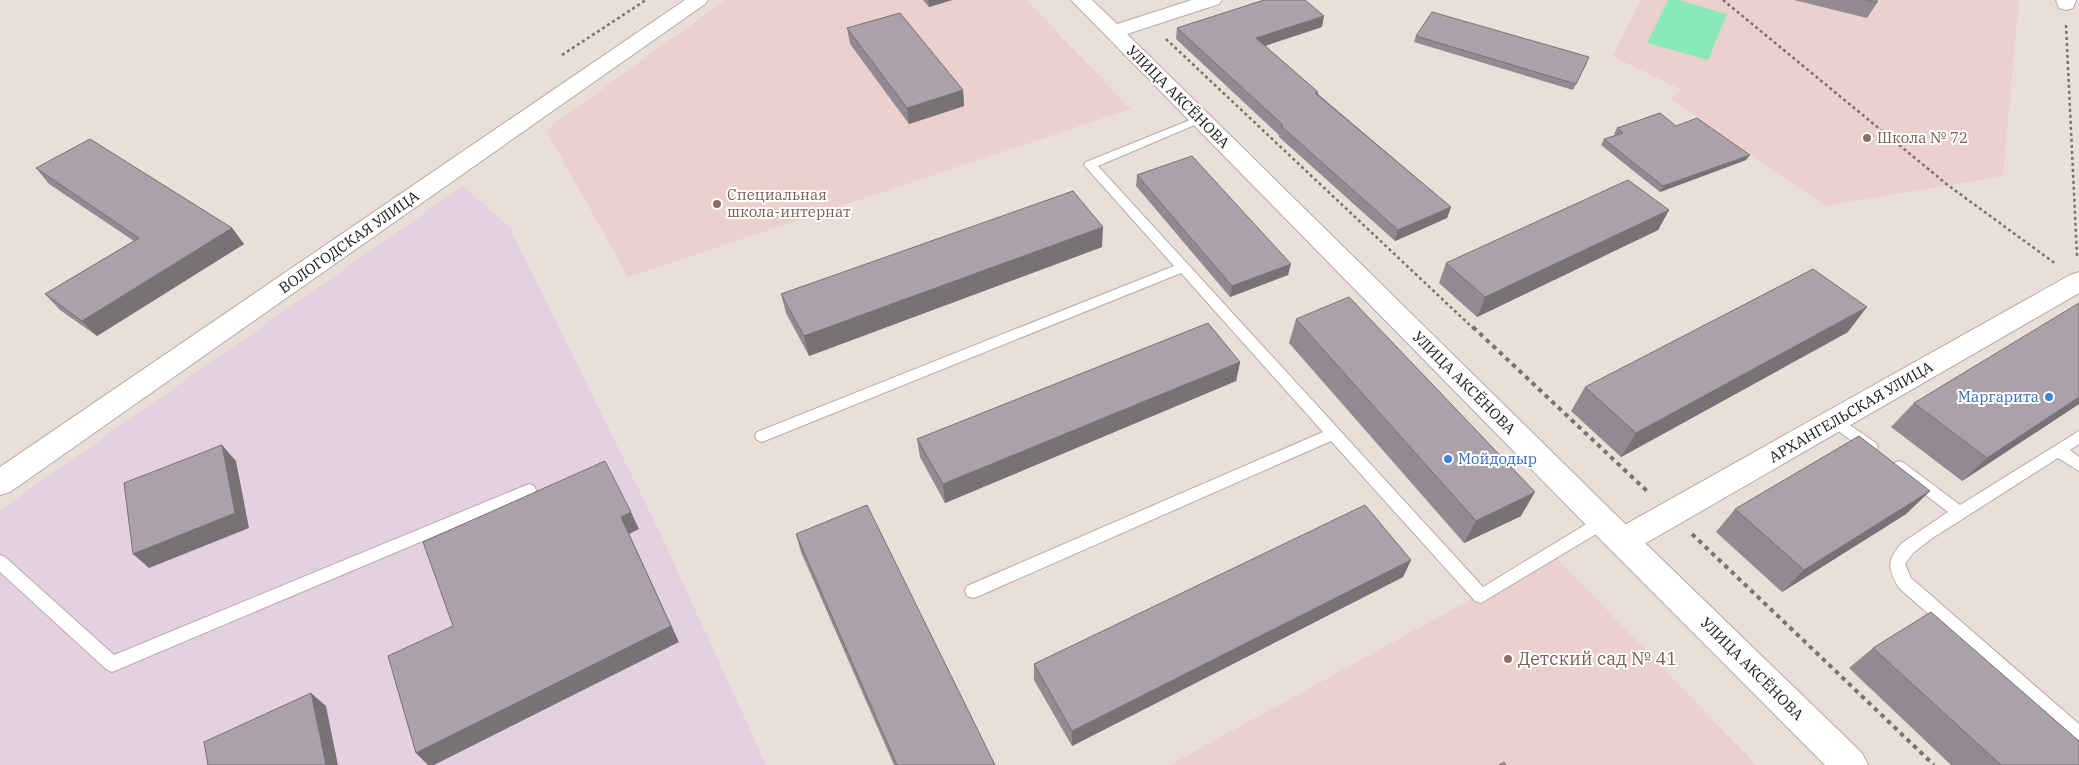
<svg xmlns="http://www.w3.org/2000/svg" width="2079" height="765" font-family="'IBM Plex Serif',serif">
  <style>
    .industrial { fill: #e4d0e0 }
    .education { fill: #ebd0ce }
    .green { fill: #8aeab7 }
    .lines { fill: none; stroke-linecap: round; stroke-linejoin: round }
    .lane-casing { stroke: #b6aba5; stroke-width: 2 }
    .street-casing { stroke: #b6aba5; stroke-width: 2 }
    .secondary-casing { stroke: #b6aba5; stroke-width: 2 }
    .path-far1 { stroke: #79726e; stroke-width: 2.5; stroke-dasharray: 3 3; stroke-linecap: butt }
    .path { stroke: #79726e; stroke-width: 4; stroke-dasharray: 4.5 4.5; stroke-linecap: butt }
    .lane { fill: #fff; fill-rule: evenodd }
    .street { fill: #fff; fill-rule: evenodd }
    .secondary { fill: #fff; fill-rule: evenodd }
    .wall { fill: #938a91 }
    .shaded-wall { fill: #787176 }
    .building { fill: #aba1a9; stroke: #787176 }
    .education-dot { fill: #8d6e63; stroke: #fff; stroke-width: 2 }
    .shop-dot { fill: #3f7fe0; stroke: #fff; stroke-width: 2 }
    .labels { text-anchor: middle; stroke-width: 4; stroke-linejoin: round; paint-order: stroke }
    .street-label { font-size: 15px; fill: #171311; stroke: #fff }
    .education-label { font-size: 15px; fill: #785e54; stroke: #fff; text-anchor: start }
    .shop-label { font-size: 15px; fill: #366cbe; stroke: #fff; text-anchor: end }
    .near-education-label { font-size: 18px; fill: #785e54; stroke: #fff; text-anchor: start }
  </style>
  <rect width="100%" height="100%" fill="#e9ded8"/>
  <path class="industrial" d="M463 186 510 228 661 535 766 765H0V510Z"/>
  <path class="education" d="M725 0H1026L1131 109 628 277 546 130Z
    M1641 0H2019L2003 176 1826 206 1671 99 1682 90 1612 56Z
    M1553 554 1756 765H1170Z"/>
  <path class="green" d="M1668 0H1679L1727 14 1708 60 1647 43Z"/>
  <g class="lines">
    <g class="lane-casing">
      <path id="lane" d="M1200 116 1204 117 1206 119 1204 121 1098 166 1483 587 1598 517 1603 516 1608 517 1611 522 1608 527 1481 603 1475 601 1331 441 979 596 973 598 967 596 965 591 967 586 1323 432 1181 273 767 440 762 442 757 440 755 436 757 432 1174 266 1084 165 1086 162Z
        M1835 415 1876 443 1878 447 1876 451 1871 453 1866 451 1830 425 1828 421 1830 417Z
        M2079 431V444L2070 450 2079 457V471L2058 458 1931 539 1913 553 1905 564 1911 578 2079 724V743L2073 741 1899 588C1888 569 1886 561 1902 543L1948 512 1894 471 1892 467 1894 463 1899 461 1904 463 1960 505Z
        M529 484 534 486 536 490 534 494 112 672 106 669 0 572V555L5 557 114 655Z"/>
    </g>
    <g class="street-casing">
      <path id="street" d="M685 0H708L705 4 10 492 0 495V467Z
        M2056 0H2076L2073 8 2066 10 2059 8Z
        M2079 272V293L1634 550 1623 554 1612 550 1608 541 1612 532 2070 275Z"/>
    </g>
    <g class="secondary-casing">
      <path id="secondary" d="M1071 0H1092L1117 24 1192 0H1222L1219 4 1127 34 1614 513 1862 753 1868 765H1825L1592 531Z"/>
    </g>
    <path class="path-far1" d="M1723 0 1949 186 2056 264
      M2066 25 2077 256
      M1166 39 1474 329
      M562 55 646 0"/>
    <path class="path" d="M1473 327 1648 492
      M1692 534 1934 765"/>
    <use href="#lane" class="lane"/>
    <use href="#street" class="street"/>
    <use href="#secondary" class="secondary"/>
  </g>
  <path class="wall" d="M923 0H952L929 7Z
    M1794 0H1877V3L1867 18Z
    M1322 27 1265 46 1318 92V94L1451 207 1447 218 1395 241 1279 137V135L1176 39 1177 28Z
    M847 28 963 90 964 106 909 124 850 44Z
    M1416 36 1587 63 1573 90 1414 42Z
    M1676 126 1746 160 1660 192 1601 145 1604 139 1616 135 1614 134 1617 128Z
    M36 168 232 228 244 244 97 336 60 310 45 294 134 241 49 184Z
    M1137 175 1288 275 1230 297 1136 186Z
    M1669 210 1658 230 1477 317 1439 283 1446 263Z
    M1102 247 809 356 786 313 781 294Z
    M1296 319 1521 516 1464 543 1289 343Z
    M1848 332 1621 457 1571 411 1585 387Z
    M1240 362 1236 381 945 503 920 457 917 439Z
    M1914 403 2079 404 1962 481 1891 427Z
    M1930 491 1906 514 1782 592 1716 532 1735 509Z
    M796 534 995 765H894L801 552Z
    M1411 560 1403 577 1072 746 1034 680V664Z
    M1873 648 2079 765H1951L1849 668Z"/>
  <path class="shaded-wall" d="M928 0H952L929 7Z
    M1324 16 1322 27 1255 49 1256 38Z
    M963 90 964 106 909 124 907 108Z
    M1750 155 1746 160 1660 192 1663 186Z
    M1451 207 1447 218 1395 241 1398 230Z
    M1669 210 1658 230 1477 317 1485 297Z
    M1103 227 1102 247 809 356 804 336Z
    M232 228 244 244 97 336 82 321Z
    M1291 264 1288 275 1230 297 1232 286Z
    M1867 307 1848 332 1621 457 1636 433Z
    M1240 362 1236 381 945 503 943 484Z
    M2079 397V404L1962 481 1987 458Z
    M222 445 236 461 249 528 149 568 133 554Z
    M1930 491 1906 514 1782 592 1804 570Z
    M1535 492 1521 516 1464 543 1476 521Z
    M631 512 639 529 629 534 679 642 434 765H428L416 753 621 517Z
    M1411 560 1403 577 1072 746V731Z
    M311 693 326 706 338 765H326Z"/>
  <path class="building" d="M1264 0H1305L1324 16 1256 38 1318 92 1315 93 1451 207 1398 230 1281 126 1283 125 1177 28Z
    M1866 0H1877V3Z
    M1432 12 1589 57 1576 84 1416 36Z
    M900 13 963 90 907 108 847 28Z
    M1660 113 1676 126 1697 118 1750 155 1663 186 1604 139 1623 133 1617 128Z
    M90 139 232 228 82 321 45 294 139 238 36 168Z
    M1192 156 1291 264 1232 286 1137 175Z
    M1628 180 1669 210 1485 297 1446 263Z
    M1073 191 1103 227 804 336 781 294Z
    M1813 269 1867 307 1636 433 1585 387Z
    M1349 297 1535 492 1476 521 1296 319Z
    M2079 303V397L1987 458 1914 403Z
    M1208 323 1240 362 943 484 917 439Z
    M1859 436 1930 491 1804 570 1735 509Z
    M222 445 235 513 133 554 124 483Z
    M605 461 631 512 621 517 671 626 416 753 388 656 453 626 423 542Z
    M867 505 995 765H897L796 534Z
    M1365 505 1411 560 1072 731 1034 664Z
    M1931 612 2079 741V765H2001L1873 648Z
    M311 693 326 765H208L204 742Z
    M1504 762 1506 765H1499Z"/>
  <g class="education-dot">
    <circle cx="1867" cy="138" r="5"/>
    <circle cx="717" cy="204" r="5"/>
    <circle cx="1508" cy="659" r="5"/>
  </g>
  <g class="shop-dot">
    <circle cx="2049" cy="397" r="5"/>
    <circle cx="1448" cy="459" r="5"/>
  </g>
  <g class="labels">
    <g class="street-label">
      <text transform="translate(1178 97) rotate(45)" y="5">УЛИЦА АКСЁНОВА</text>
      <text transform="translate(349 242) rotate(-35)" y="5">ВОЛОГОДСКАЯ УЛИЦА</text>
      <text transform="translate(1464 383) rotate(45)" y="5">УЛИЦА АКСЁНОВА</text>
      <text transform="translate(1851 412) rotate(-30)" y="5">АРХАНГЕЛЬСКАЯ УЛИЦА</text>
      <text transform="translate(1752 669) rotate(45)" y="5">УЛИЦА АКСЁНОВА</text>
    </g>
    <g class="education-label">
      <text x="1877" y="143">Школа № 72</text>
      <text x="727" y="200">Специальная<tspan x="727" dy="17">школа-интернат</tspan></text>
    </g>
    <g class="shop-label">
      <text x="2039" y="402">Маргарита</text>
      <text x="1458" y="464" text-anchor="start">Мойдодыр</text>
    </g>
    <g class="near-education-label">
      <text x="1518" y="665">Детский сад № 41</text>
    </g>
  </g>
</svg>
